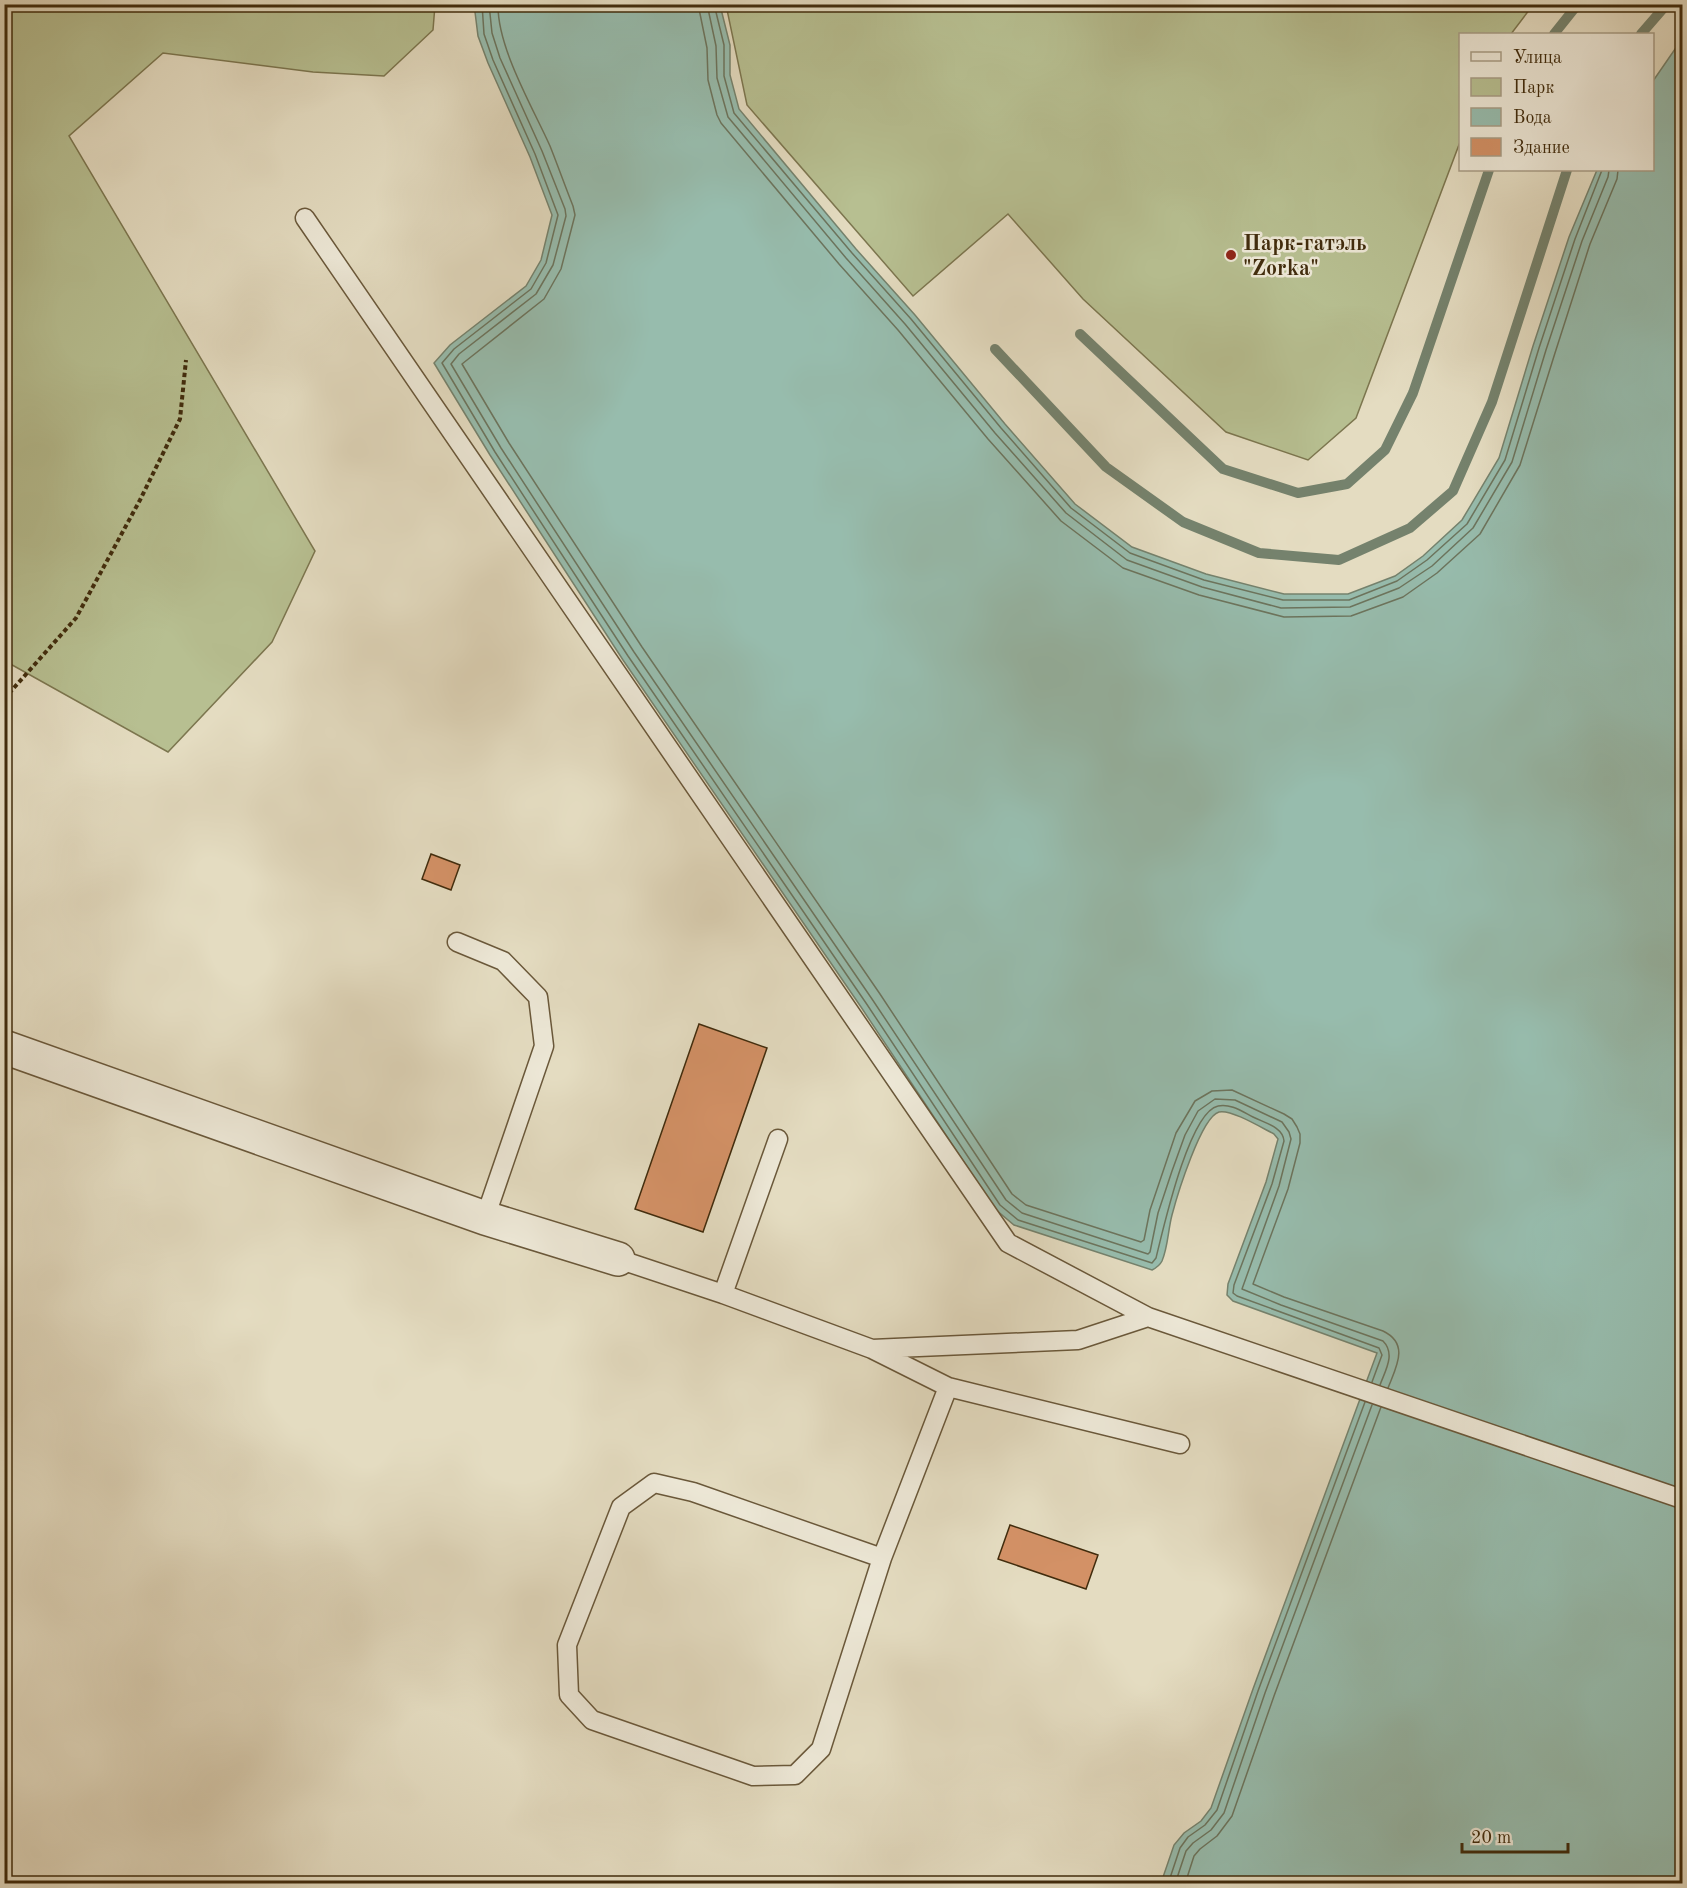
<svg xmlns="http://www.w3.org/2000/svg" width="1687" height="1888" font-family="'Old Standard TT',serif">
  <style>
    .green { fill: #b7bf91; stroke: #7c764f; stroke-width: 1.5 }
    .water { fill: #97bcad; stroke: #75826d; stroke-width: 1.5 }
    .lines { fill: none; stroke-linecap: round; stroke-linejoin: round }
    .shore { stroke: #6c745d; stroke-width: 1.5 }
    .stream { stroke: #75826d; stroke-width: 10 }
    .building { fill: #d39166; stroke: #412c0d; stroke-width: 1.5 }
    .lane-casing { stroke: #6a583a; stroke-width: 21 }
    .street-casing { stroke: #6a583a; stroke-width: 36 }
    .path { stroke: #412c0d; stroke-width: 4; stroke-dasharray: 4.5 3; stroke-linecap: butt }
    .lane { stroke: #ede8d7; stroke-width: 18 }
    .street { stroke: #ede8d7; stroke-width: 33 }
    .poi-dot { fill: #8f2418; stroke: #ede8d7; stroke-width: 2 }
    .labels { text-anchor: middle; stroke-width: 5; stroke-linejoin: round; paint-order: stroke }
    .poi-label { font-size: 22px; font-weight: bold; fill: #412c0d; stroke: #ede8d7; text-anchor: start }
  </style>
  <rect width="100%" height="100%" fill="#e4dcc1"/>
  <filter id="stains"><feTurbulence type="fractalNoise" baseFrequency=".00333" numOctaves="4"/><feColorMatrix values="0 0 0 0 .2 0 0 0 0 .09 0 0 0 0 .02 0 0 0 .5 -.17"/></filter>
  <radialGradient id="worn" r=".72"><stop offset=".6" stop-color="#630" stop-opacity="0"/><stop offset="1" stop-color="#630" stop-opacity=".3"/></radialGradient>
  <path class="green" d="M5 4 435 5 433 30 384 76 313 72 163 53 69 136 315 551 272 642 168 752 5 661Z
    M726 5V4L1533 5 1511 34H1460V142L1356 418 1308 460 1226 432 1083 299 1008 214 913 296 747 105Z"/>
  <path class="water" d="M476 5H720L730 45V75L739 109 856 249 915 315 1005 424 1075 504 1132 547 1206 574 1284 594H1348L1395 576 1423 556 1462 520 1499 458 1533 346 1569 237 1597 170H1652L1653 81 1682 39V1883H1161L1174 1845 1184 1833 1201 1821 1211 1808 1253 1689 1377 1353 1233 1301 1227 1295 1228 1284 1266 1182 1278 1139 1274 1134C1262 1128 1231 1109 1219 1112 1201 1117 1177 1196 1172 1215 1168 1230 1168 1247 1162 1261 1160 1265 1156 1268 1152 1270L1014 1225 995 1209 861 1007 623 660 490 455 434 363 450 345 526 286 541 260 552 215 530 157 488 63 478 36 475 12Z"/>
  <g class="lines">
    <path class="shore" d="M482 4 484 34 493 60 535 154 558 215 546 263 531 289 454 349 442 363 495 452 628 656 866 1003 1000 1205 1018 1220 1152 1263 1156 1258C1163 1230 1189 1112 1218 1106 1230 1103 1243 1112 1253 1117 1265 1123 1283 1127 1284 1141L1272 1184 1234 1285 1233 1293 1237 1296 1379 1348 1382 1355 1372 1382
      M489 4 492 33 500 58 542 151 565 209 566 216 553 265 536 294 459 354 451 364 501 448 634 652 872 999 1006 1200 1022 1213 1148 1254 1150 1252 1158 1213 1172 1171 1185 1135 1198 1111 1215 1099 1235 1100 1282 1122 1289 1132 1291 1139 1279 1186 1242 1289 1281 1305 1383 1341C1396 1354 1385 1371 1380 1385
      M498 4C497 47 532 106 550 146 558 166 565 186 573 206L575 215 561 269 544 299 462 364 509 443 642 647 880 994 1012 1194 1026 1205 1141 1242 1144 1240 1150 1210 1176 1133 1195 1101 1212 1091 1232 1090 1284 1114 1292 1119 1297 1127 1300 1134V1143L1288 1189 1253 1284 1284 1297 1383 1331C1410 1344 1396 1367 1388 1388
      M698 4 707 48 708 80 717 115 721 123 839 264 898 330 988 439 1061 521 1123 568 1199 595 1284 617 1351 616 1403 597 1437 573 1480 534 1520 465 1555 353 1590 244 1617 179 1618 170
      M707 4 716 46 717 78 728 117 846 258 905 324 995 433 1066 513 1127 560 1202 587 1281 608 1350 607 1399 588 1432 566 1473 528 1512 462 1546 350 1582 241 1608 177 1609 170
      M714 4 724 45V76L734 113 852 253 911 319 1001 428 1071 508 1130 553 1204 580 1283 600H1349L1397 581 1427 560 1467 524 1505 460 1539 348 1575 239 1602 170
      M1168 1884 1180 1848 1188 1837 1205 1825 1217 1810 1258 1691 1365 1402
      M1175 1884 1186 1851 1193 1843 1211 1830 1224 1813 1265 1693 1372 1405
      M1185 1884 1194 1856 1200 1849 1217 1836 1232 1816 1274 1696 1381 1407"/>
    <path class="stream" d="M1554 34 1578 4
      M1641 34 1667 4
      M1080 334 1223 469 1298 493 1347 484 1385 450 1413 393 1489 170
      M995 349 1106 467 1183 522 1259 553 1339 560 1410 528 1453 491 1492 402 1567 170"/>
  </g>
  <path class="building" d="M431 854 460 865 451 890 422 879Z
    M699 1024 767 1048 703 1232 635 1209Z
    M1010 1525 1098 1555 1086 1589 998 1559Z"/>
  <g class="lines">
    <g class="lane-casing">
      <path id="lane" d="M305 218 1008 1243 1148 1317
        M457 942 503 961 538 997 544 1046 485 1218
        M618 1259 723 1294 872 1349 948 1387 1180 1444
        M723 1294 778 1139
        M872 1349 1078 1340 1148 1317 1682 1499
        M882 1558 693 1492 654 1483 621 1507 567 1645 569 1695 592 1720 753 1776 795 1775 821 1749 882 1558 948 1387"/>
    </g>
    <g class="street-casing">
      <path id="street" d="M4 1047 485 1218 618 1259"/>
    </g>
    <path class="path" d="M4 699 76 618 140 500 180 419 186 360"/>
    <use href="#lane" class="lane"/>
    <use href="#street" class="street"/>
  </g>
  <circle class="poi-dot" cx="1231" cy="255" r="6"/>
  <g class="labels">
    <g class="poi-label">
      <text x="1243" y="250">Парк-гатэль<tspan x="1243" dy="25">"Zorka"</tspan></text>
    </g>
  </g>
  <rect width="1687" height="1888" fill="none" stroke="#e4dcc1" stroke-width="24"/>
  <rect x="6" y="6" width="1675" height="1876" fill="none" stroke="#412c0d" stroke-width="3"/>
  <rect x="12" y="12" width="1663" height="1864" fill="none" stroke="#412c0d" stroke-width="1.5"/>
  <rect x="1459" y="33" width="195" height="138" fill="#ede8d7" stroke="#a89d86" stroke-width="1.5"/>
  <rect x="1471" y="52" width="30" height="9" fill="#ede8d7" stroke="#a89d86" stroke-width="1.5"/>
  <text x="1513" y="63" font-size="18" fill="#412c0d">Улица</text>
  <rect x="1471" y="78" width="30" height="18" fill="#b7bf91" stroke="#a89d86" stroke-width="1.5"/>
  <text x="1513" y="93" font-size="18" fill="#412c0d">Парк</text>
  <rect x="1471" y="108" width="30" height="18" fill="#97bcad" stroke="#a89d86" stroke-width="1.5"/>
  <text x="1513" y="123" font-size="18" fill="#412c0d">Вода</text>
  <rect x="1471" y="138" width="30" height="18" fill="#d39166" stroke="#a89d86" stroke-width="1.5"/>
  <text x="1513" y="153" font-size="18" fill="#412c0d">Здание</text>
  <path d="M1462 1843v9h106v-9" fill="none" stroke="#412c0d" stroke-width="3"/>
  <text x="1471" y="1843" font-size="18" fill="#412c0d" stroke="#ede8d7" stroke-width="4.5" paint-order="stroke">20 m</text>
  <rect width="100%" height="100%" filter="url(#stains)"/>
  <rect width="100%" height="100%" fill="url(#worn)"/>
</svg>
